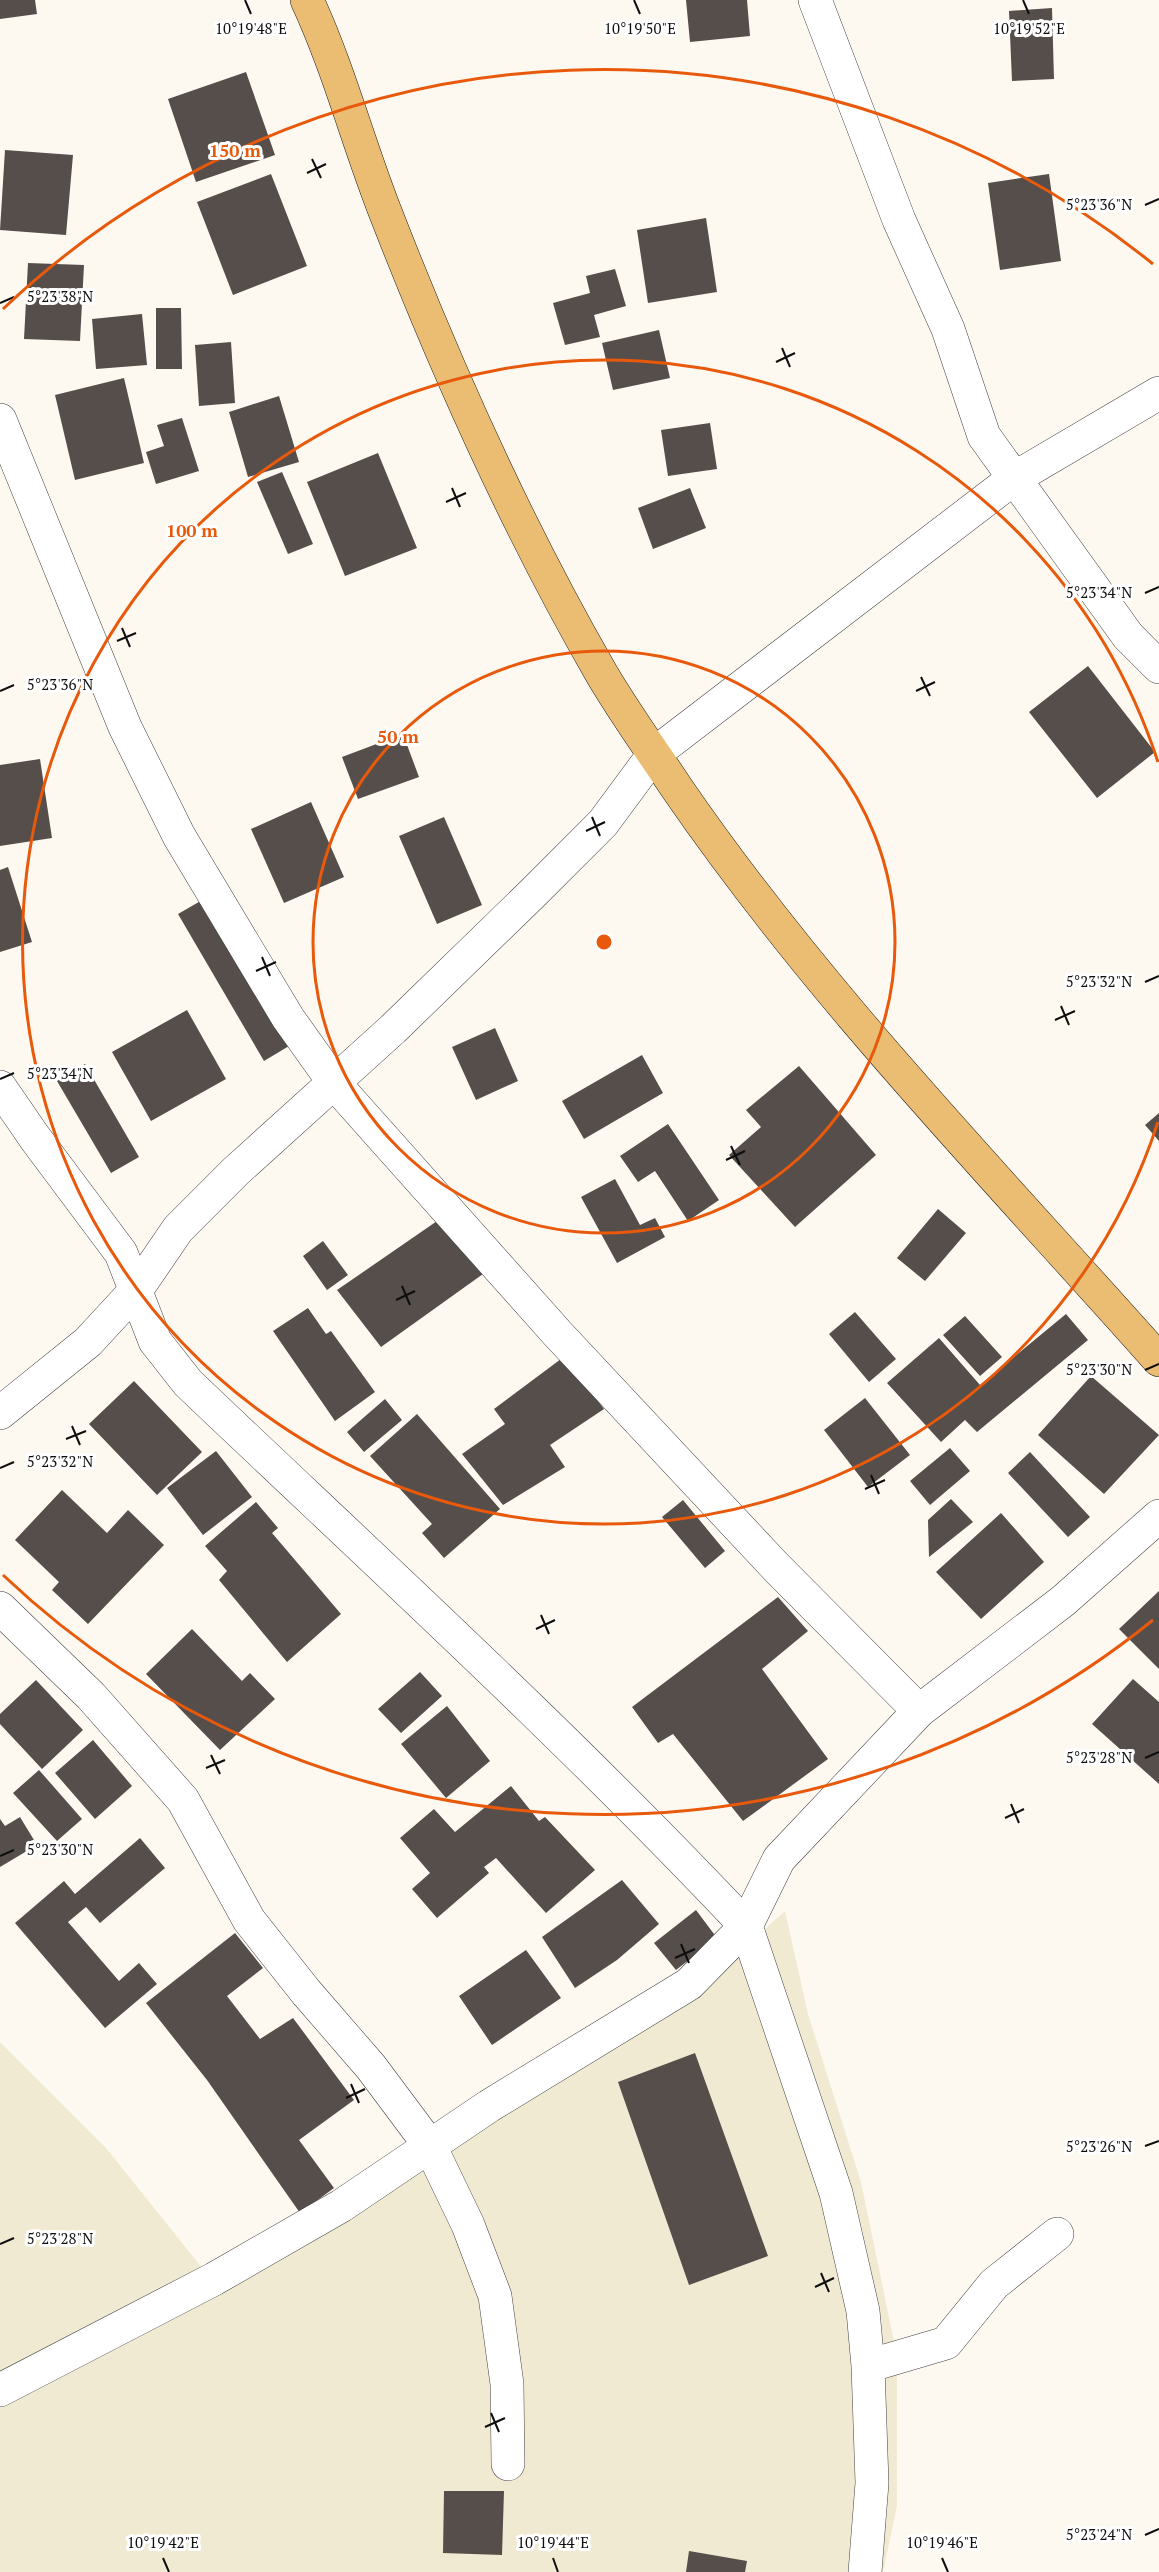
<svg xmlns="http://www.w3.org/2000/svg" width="1159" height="2572" font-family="'PT Serif',serif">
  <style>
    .farmland { fill: #f1ead2 }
    .building { fill: #554e4b }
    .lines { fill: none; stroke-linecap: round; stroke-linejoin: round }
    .minor-casing { stroke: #414141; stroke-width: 34 }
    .major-casing { stroke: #1f1f1f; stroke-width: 34 }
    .minor { stroke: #fff; stroke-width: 33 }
    .major { stroke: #eabd73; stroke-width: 33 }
    .ticks { fill: none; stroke: #0e0e0e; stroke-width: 2 }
    .ring { fill: none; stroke: #e8590c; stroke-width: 3 }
    .ticks-label { font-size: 15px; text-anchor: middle; fill: #0e0e0e; stroke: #fff; stroke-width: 6; stroke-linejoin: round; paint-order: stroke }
    .centre { fill: #e8590c; stroke: #fff; stroke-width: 3 }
    .ring-label { font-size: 18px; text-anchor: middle; font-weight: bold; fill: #e8590c; stroke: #fff; stroke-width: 6; stroke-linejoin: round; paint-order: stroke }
  </style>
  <rect width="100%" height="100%" fill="#fdf9f0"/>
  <path class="farmland" d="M785 1911 808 2014 861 2182 897 2356V2506L883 2572H0V2042L106 2148 215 2284 739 1952Z"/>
  <path class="building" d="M0 0H35L37 14 0 19Z
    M686 0H747L750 36 690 42Z
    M1052 8 1054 79 1012 81 1009 11Z
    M246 72 275 155 196 182 168 99Z
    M5 150 73 155 66 235 0 230Z
    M271 174 307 266 233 295 197 202Z
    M1049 174 1061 261 1000 270 988 183Z
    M706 218 717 292 648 303 637 230Z
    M28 263 84 265 80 341 24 339Z
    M615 269 626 306 594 315 600 337 565 345 553 303 590 293 586 276Z
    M156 308H181L182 369H156Z
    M142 314 147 365 96 369 92 319Z
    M659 330 670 378 613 390 602 343Z
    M231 342 235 403 199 406 195 345Z
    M124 378 144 463 75 480 55 395Z
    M279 396 299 462 248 477 229 412Z
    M182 418 199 471 156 484 146 452 164 446 157 425Z
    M710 423 717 469 668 476 661 430Z
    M378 453 417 548 345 576 307 482Z
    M282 472 313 544 288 554 257 482Z
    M690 488 706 528 653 549 638 508Z
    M1088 666 1155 752 1097 798 1029 712Z
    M403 734 419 777 358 799 342 757Z
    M40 759 52 838 0 846V765Z
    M311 802 344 877 284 903 251 829Z
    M444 817 482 905 437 924 399 836Z
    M8 867 32 942 0 952V870Z
    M204 899 289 1046 264 1061 178 914Z
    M187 1010 226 1079 151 1121 112 1052Z
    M495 1028 518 1081 476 1100 452 1047Z
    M642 1055 663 1093 584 1139 562 1101Z
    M85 1064 139 1157 111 1173 57 1081Z
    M799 1066 876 1155 795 1227 729 1155 761 1127 746 1110Z
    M1159 1113V1141L1145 1125Z
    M668 1124 719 1200 688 1221 655 1171 638 1182 620 1156Z
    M615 1179 640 1225 655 1218 665 1237 617 1263 581 1197Z
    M938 1209 966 1233 925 1281 897 1258Z
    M440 1219 483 1274 381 1347 337 1290Z
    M323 1241 348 1275 327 1290 303 1256Z
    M308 1308 326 1334 331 1331 375 1392 335 1421 273 1331Z
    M855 1312 896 1359 869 1382 829 1334Z
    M1066 1314 1088 1340 977 1432 965 1420 941 1442 887 1383 939 1338 980 1385Z
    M965 1316 1002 1357 980 1376 943 1335Z
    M565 1356 604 1409 550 1445 565 1467 503 1505 462 1454 505 1424 494 1409Z
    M1091 1376 1159 1435 1104 1494 1038 1435Z
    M134 1381 202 1452 157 1495 89 1424Z
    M865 1398 910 1455 868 1487 824 1430Z
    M385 1399 402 1420 364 1452 347 1432Z
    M417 1414 500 1509 444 1558 422 1533 432 1524 370 1456Z
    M950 1448 970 1471 930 1505 910 1481Z
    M216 1451 252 1497 203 1535 167 1488Z
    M1030 1452 1090 1517 1068 1537 1008 1473Z
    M62 1490 107 1533 128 1510 164 1545 88 1624 52 1590 59 1582 15 1540Z
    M951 1499 973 1522 929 1557 928 1520Z
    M683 1500 725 1551 705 1568 662 1517Z
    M256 1502 278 1528 272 1533 341 1614 287 1662 219 1580 227 1571 205 1546Z
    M1001 1513 1044 1562 981 1619 936 1572Z
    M1159 1591V1669L1119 1629Z
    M778 1597 808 1631 762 1669 828 1759 743 1821 673 1734 658 1743 632 1707Z
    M192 1629 242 1681 250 1673 275 1699 220 1750 146 1674Z
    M420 1672 442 1696 401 1733 378 1709Z
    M1133 1679 1159 1702V1784L1092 1724Z
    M36 1680 83 1730 42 1769 0 1724V1714Z
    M447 1706 490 1761 446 1798 401 1744Z
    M93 1740 132 1786 95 1819 55 1773Z
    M39 1770 82 1819 57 1841 13 1793Z
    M511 1786 539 1821 545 1817 595 1870 546 1913 496 1858 484 1867 489 1873 437 1918 412 1889 430 1873 400 1838 434 1809 455 1832Z
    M20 1817 37 1845 0 1867V1819L5 1826Z
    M140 1838 165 1868 100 1923 86 1907 68 1922 119 1981 139 1963 157 1984 105 2028 15 1923 64 1881 75 1894Z
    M622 1880 659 1924 617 1960 575 1988 542 1937Z
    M696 1910 717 1938 676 1970 654 1943Z
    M235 1933 263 1968 227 1996 260 2039 293 2018 354 2100 299 2140 334 2188 300 2213 207 2080 146 2003Z
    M526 1950 561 1998 492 2045 459 1996Z
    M695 2053 768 2256 689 2285 618 2082Z
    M444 2491H504L502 2555 443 2553Z
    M689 2551 747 2561 745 2572H686Z"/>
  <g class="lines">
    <g class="minor-casing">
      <path id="minor" d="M815 0 899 220 948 329 984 436 1128 636 1159 667
        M0 420 125 727 179 836 288 1018 335 1084 557 1333 775 1566 919 1711
        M0 1087 35 1138 121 1253 155 1341 188 1383C376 1562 568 1737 746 1926L689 1984 489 2106 341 2206 214 2279 0 2390
        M0 1413 88 1342 137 1289 178 1229 236 1171 393 1029 533 893 603 823 654 754 1013 479 1159 393
        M0 1608 91 1696 183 1800 249 1920 306 1992 371 2067 430 2146 468 2225 495 2296 507 2384 508 2464
        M868 2366 946 2343 994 2284 1057 2234
        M865 2572 872 2483 868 2366 863 2311 836 2193 746 1926 779 1859 919 1711 1063 1601 1159 1516"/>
    </g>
    <g class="major-casing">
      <path id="major" d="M307 0C339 69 358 143 386 214 447 371 516 525 600 671 623 711 651 749 676 787 818 994 993 1173 1159 1360"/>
    </g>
    <use href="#minor" class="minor"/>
    <use href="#major" class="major"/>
  </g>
  <path class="ticks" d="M245 0 251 14M634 0 640 14M1023 0 1029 14M312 159 321 178M307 173 326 164M1145 205 1159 199M0 303 14 297M782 348 790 367M776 362 795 353M452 488 460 507M446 502 466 493M1145 593 1159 587M122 628 130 647M117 641 136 633M921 677 930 696M0 691 14 685M916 691 935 682M592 817 600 836M586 831 605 822M262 957 270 976M256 971 276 962M1145 982 1159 976M1061 1006 1069 1025M1055 1020 1075 1011M0 1079 14 1073M731 1146 740 1165M726 1160 745 1151M402 1286 410 1305M396 1300 415 1291M1145 1370 1159 1364M72 1426 80 1445M66 1439 86 1431M0 1468 14 1462M871 1475 879 1494M865 1489 885 1480M541 1615 549 1634M536 1629 555 1620M211 1755 220 1774M1145 1758 1159 1752M206 1768 225 1760M1011 1804 1019 1823M1005 1818 1024 1809M0 1856 14 1850M681 1944 689 1963M675 1958 695 1949M351 2084 359 2103M346 2098 365 2089M1145 2146 1159 2141M0 2244 14 2238M821 2273 829 2292M815 2287 834 2278M491 2413 499 2432M485 2427 505 2418M1145 2535 1159 2529M163 2558 169 2572M553 2558 558 2572M942 2558 948 2572"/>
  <g class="ring">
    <circle cx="604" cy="942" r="291"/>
    <path d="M1158 1122A582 582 0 1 1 1158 762"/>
    <path d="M1153 1620A873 873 0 0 1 3 1575M3 309A873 873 0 0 1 1153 264"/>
  </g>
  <g class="ticks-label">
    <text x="251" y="34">10°19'48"E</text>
    <text x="640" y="34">10°19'50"E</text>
    <text x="1029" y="34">10°19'52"E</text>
    <text x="1099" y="210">5°23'36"N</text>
    <text x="60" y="302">5°23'38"N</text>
    <text x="1099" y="598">5°23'34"N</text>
    <text x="60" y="690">5°23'36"N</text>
    <text x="1099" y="987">5°23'32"N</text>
    <text x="60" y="1079">5°23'34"N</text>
    <text x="1099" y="1375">5°23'30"N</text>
    <text x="60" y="1467">5°23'32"N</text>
    <text x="1099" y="1763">5°23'28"N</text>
    <text x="60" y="1855">5°23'30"N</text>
    <text x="1099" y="2152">5°23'26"N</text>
    <text x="60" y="2244">5°23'28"N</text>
    <text x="1099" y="2540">5°23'24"N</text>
    <text x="163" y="2548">10°19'42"E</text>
    <text x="553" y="2548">10°19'44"E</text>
    <text x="942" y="2548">10°19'46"E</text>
  </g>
  <circle cx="604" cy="942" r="9" class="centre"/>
  <g class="ring-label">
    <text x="235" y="157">150 m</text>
    <text x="192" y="537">100 m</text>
    <text x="398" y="743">50 m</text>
  </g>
</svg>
